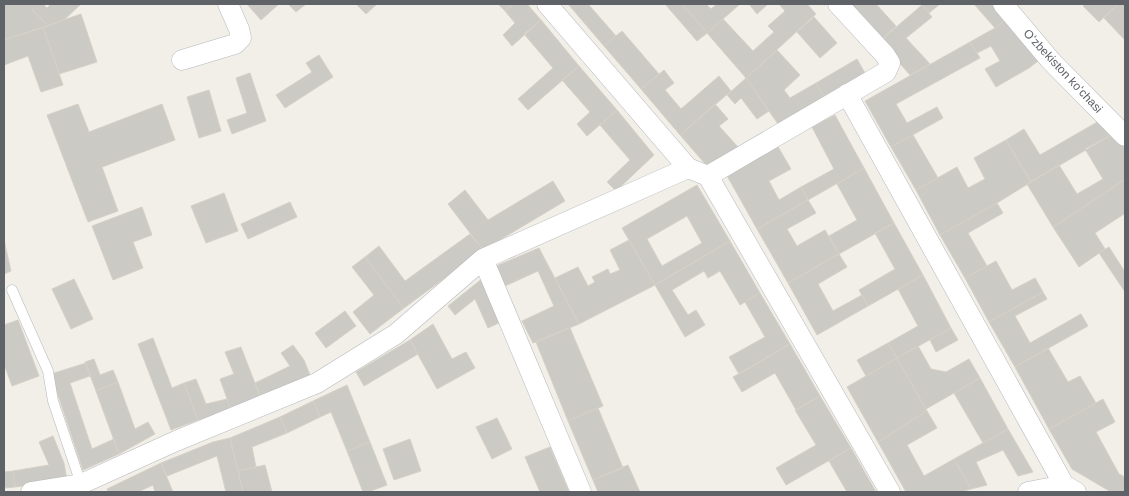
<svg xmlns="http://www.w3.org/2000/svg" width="1129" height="496" font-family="Helvetica,sans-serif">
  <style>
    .building { fill: #cccac5; stroke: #d6d1c6; fill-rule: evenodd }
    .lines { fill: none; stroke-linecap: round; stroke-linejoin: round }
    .lane-casing { stroke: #b5b8bc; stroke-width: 11 }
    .street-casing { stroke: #b5b8bc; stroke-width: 21 }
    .lane { stroke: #fff; stroke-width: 10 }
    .street { stroke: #fff; stroke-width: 20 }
    .labels { text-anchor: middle; stroke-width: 5; stroke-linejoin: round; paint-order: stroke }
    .street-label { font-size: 12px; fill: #5f6368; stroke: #fff }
  </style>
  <rect width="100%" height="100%" fill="#f1efe8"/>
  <path class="building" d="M4 4H27L48 26 4 40Z
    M27 4H43L47 8 51 4H81L64 20 48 26Z
    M247 4H279L261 20Z
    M288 4H306L296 12Z
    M356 4H377L366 14Z
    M498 4H513L505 11Z
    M513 4H527L541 20 512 46 503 35 515 23 505 11Z
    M568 4H588L616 36 604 46Z
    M665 4H682L707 33 697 41Z
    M682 4H706L711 9 717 4H740L707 33Z
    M749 4H768L757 14Z
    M779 4H807L816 14 746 78 707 33 723 19 753 51 774 32 768 26 785 11Z
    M850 4H876L896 26 880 41Z
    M921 4H940L929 13Z
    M974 4H996L1007 18 995 28Z
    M1086 4H1118L1099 22 1083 6Z
    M1118 4H1125V40L1104 18Z
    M922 5 932 17 906 38 930 64 910 75 880 41Z
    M81 14 97 62 59 74 43 27Z
    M814 17 837 43 820 58 797 32Z
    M1007 18 1042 58 1029 68 996 87 985 69 1000 61 991 46 977 53 970 42 995 28Z
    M541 20 579 66 528 110 518 99 553 68 524 34Z
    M43 27 63 85 41 92 28 56 4 65V40Z
    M622 31 659 74 641 89 604 46Z
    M970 42 980 58 896 104 907 123 937 107 943 118 891 147 865 101Z
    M777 50 800 75 784 90 790 98 816 83 824 97 778 124 746 78Z
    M319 55 333 77 285 108 276 95 312 72 306 63Z
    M857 59 865 73 824 97 816 83Z
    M579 66 617 110 587 136 577 124 590 112 562 80Z
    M664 70 674 83 665 90 681 109 719 76 731 91 680 135 641 89Z
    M250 73 266 121 232 134 227 120 247 113 236 78Z
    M746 78 769 111 757 119 741 98 735 104 727 95Z
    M209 90 221 131 199 138 187 97Z
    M78 104 89 132 162 104 175 140 102 167 118 211 88 222 47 115Z
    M715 104 728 119 719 126 738 147 707 166 680 135Z
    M617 110 654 155 616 191 607 182 630 160 600 125Z
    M835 115 864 168 808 200 801 187 834 169 812 127Z
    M1099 121 1113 134 1031 182 1006 140 1024 129 1040 155Z
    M1113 134 1125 147V179L1053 227 1027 184 1059 165 1077 194 1103 179 1085 149Z
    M913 135 938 178 916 190 891 147Z
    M1006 140 1031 182 997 203 940 235 916 190 957 167 968 188 985 179 974 158Z
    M777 145 791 169 769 181 779 200 801 187 808 200 757 229 726 174Z
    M864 168 894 223 839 254 829 236 857 220 837 184Z
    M1125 179V215L1124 214 1095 233 1105 249 1079 267 1053 227Z
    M553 181 565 201 483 250 448 204 465 190 488 220Z
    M697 185 730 241 655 285 622 228ZM687 216 702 243 662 266 647 239Z
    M224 193 238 231 206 243 191 206Z
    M808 200 816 213 787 229 797 246 825 230 839 254 788 283 757 229Z
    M290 202 297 217 248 239 241 224Z
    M997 203 1003 213 968 233 987 266 965 278 940 235Z
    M142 207 152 235 133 242 143 268 113 280 92 226Z
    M894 223 923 275 868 306 859 290 895 269 875 233Z
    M470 234 483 250 404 308 365 257 379 246 405 281Z
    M4 240 11 271 4 274Z
    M629 240 655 285 579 324 555 278 578 267 588 286 595 282 592 277 608 269 610 274 620 270 610 250Z
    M730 241 760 293 740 305 720 271 708 278 704 271 672 290 688 315 696 310 705 325 685 337 655 285Z
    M1109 247 1125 272V292L1099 253Z
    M539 248 579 324 533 343 522 321 554 306 538 271 505 286 496 266Z
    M839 254 847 267 818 284 833 311 862 295 868 306 817 335 788 283Z
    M365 257 404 308 370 334 353 312 374 295 352 267Z
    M996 261 1012 290 1035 278 1043 292 989 322 965 278Z
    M923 275 951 328 897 358 888 343 918 326 898 289Z
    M483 278 503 321 488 328 475 299 455 315 448 306Z
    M74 279 93 319 71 329 52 289Z
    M1043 292 1047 299 1015 316 1030 343 1081 314 1088 326 1015 367 989 322Z
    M760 293 790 344 739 374 729 357 765 337 745 302Z
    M345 311 356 326 326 348 315 333Z
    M18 320 39 376 12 386 4 364V325Z
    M433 324 452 359 466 352 475 368 437 389 410 340Z
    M570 328 603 406 568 421 536 342Z
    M951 328 958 340 936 352 930 340Z
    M153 338 172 388 184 383 198 420 171 430 138 344Z
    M410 340 418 354 364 386 356 372Z
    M888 343 897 358 866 376 857 360Z
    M790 344 820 396 796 410 775 373 742 392 733 377Z
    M293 345 304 360 310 375 261 399 255 383 290 366 281 353Z
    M918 346 931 369 946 372 969 359 980 378 926 409 897 358Z
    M241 347 261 399 231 410 220 379 234 374 225 352Z
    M1048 348 1068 382 1080 376 1096 403 1049 429 1015 367Z
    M897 358 927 411 878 442 847 387Z
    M94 359 100 375 113 370 118 382 96 391 85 362Z
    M86 363 90 376 70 383 92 449 114 439 119 454 83 470 51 374Z
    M980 378 1008 429 983 443 954 393Z
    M196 379 206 404 227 399 231 410 198 420 184 383Z
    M118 382 135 429 148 422 155 434 119 454 96 391Z
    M347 385 370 442 347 451 331 412 320 417 313 401Z
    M820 396 851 448 786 485 776 468 816 445 795 410Z
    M1103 399 1115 422 1096 432 1119 474 1125 477V492H1111L1072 469 1049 429Z
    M313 401 320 417 287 433 280 417Z
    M598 408 623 468 593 480 568 421Z
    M927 411 937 428 907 445 924 476 954 459 971 489 960 492H906L878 442Z
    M280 417 287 433 252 447 256 467 238 471 230 438Z
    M497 418 512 449 492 459 476 427Z
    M1008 429 1033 472 1018 476 1003 450 976 462 987 485 971 489 954 459Z
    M53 436 64 463 67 480 15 487 13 471 49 465 39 442Z
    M230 438 243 492H226L217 456 167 476 161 463 213 442Z
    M410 439 421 471 394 480 383 449Z
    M370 442 387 485 368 492H363L347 451Z
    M550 447 569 492H540L525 457Z
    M851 448 876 492H847L829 461Z
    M161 463 173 492H155L153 485 138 492H108L107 489Z
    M265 465 272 492H243L238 471Z
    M628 465 640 492H598L593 480Z
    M13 471 15 487 4 488V472Z"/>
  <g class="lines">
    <g class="lane-casing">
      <path id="lane" d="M12 290 48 371 53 401 81 484"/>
    </g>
    <g class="street-casing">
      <path id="street" d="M547 4 688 168 708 176 890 492
        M1003 4 1051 61 1125 136
        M182 60 235 44 241 38 239 29 228 4
        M847 94 1064 485
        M708 176 886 72 890 63 885 55 838 4
        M483 259 581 492
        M31 492 81 484 176 441 317 383 396 334 483 259 688 168
        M1028 492 1064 485 1076 492"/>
    </g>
    <use href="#lane" class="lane"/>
    <use href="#street" class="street"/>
  </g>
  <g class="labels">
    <g class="street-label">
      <text transform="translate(1063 71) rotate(47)" y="4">Oʻzbekiston koʻchasi</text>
    </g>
  </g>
  <rect width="1129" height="496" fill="none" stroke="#5f6368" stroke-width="10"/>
</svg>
